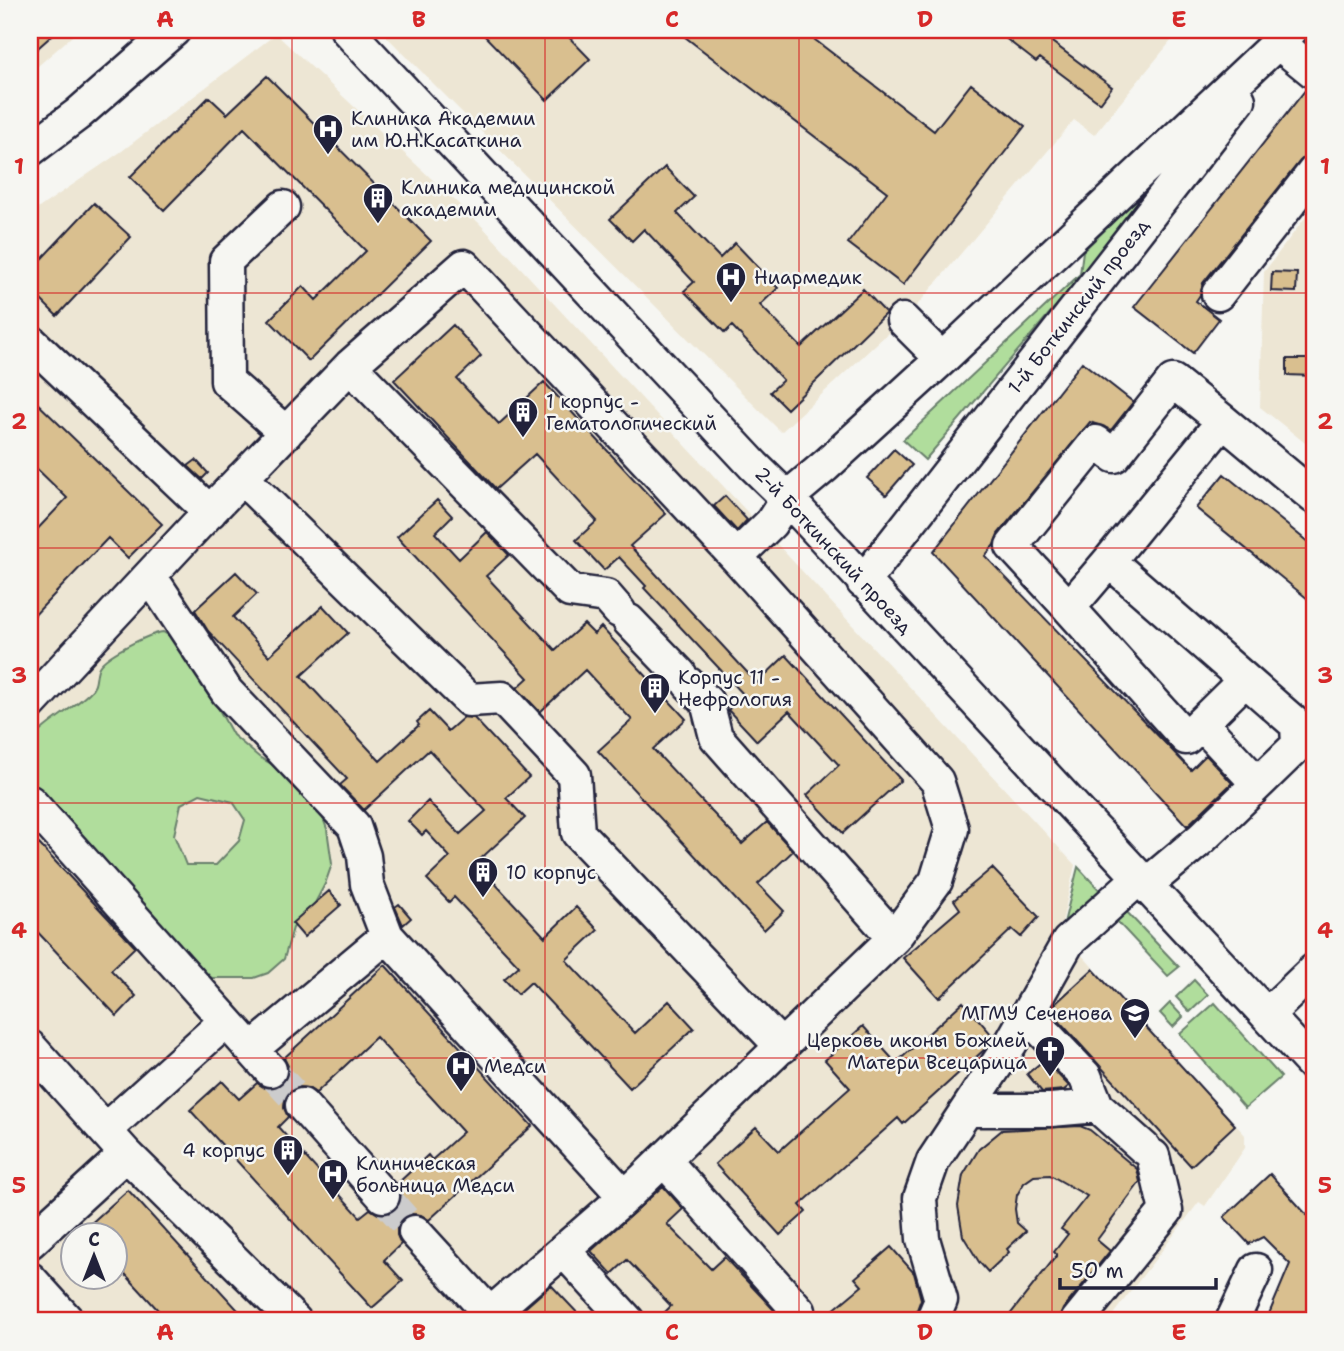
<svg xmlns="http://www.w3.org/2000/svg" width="1344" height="1351" font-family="'Shantell Sans',sans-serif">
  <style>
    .built { fill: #ede6d4; fill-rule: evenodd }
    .green { fill: #b0dd9c; stroke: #69806c; stroke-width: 2; fill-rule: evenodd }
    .building { fill: #d9bf8f; stroke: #22223b; stroke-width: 2; fill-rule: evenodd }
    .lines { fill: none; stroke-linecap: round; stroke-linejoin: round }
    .minor-tunnel { stroke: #cccccd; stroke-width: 32; stroke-dasharray: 32 16; stroke-linecap: butt }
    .minor-casing { stroke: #22223b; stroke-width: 37 }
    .minor { stroke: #f6f6f2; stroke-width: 32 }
    .grid { fill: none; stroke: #d62828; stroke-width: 2; stroke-opacity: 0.55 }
    .labels { text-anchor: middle; stroke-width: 5; stroke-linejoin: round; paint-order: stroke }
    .poi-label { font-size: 19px; fill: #22223b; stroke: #f6f6f2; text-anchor: start }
    .street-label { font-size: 19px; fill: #22223b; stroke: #f6f6f2 }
    .neatline { fill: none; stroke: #d62828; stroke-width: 2.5 }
    .grid-label { font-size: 23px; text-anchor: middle; font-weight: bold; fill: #d62828 }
  </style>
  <rect width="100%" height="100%" fill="#f6f6f2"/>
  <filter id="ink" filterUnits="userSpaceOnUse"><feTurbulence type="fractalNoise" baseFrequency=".0143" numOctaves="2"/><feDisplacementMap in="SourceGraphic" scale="14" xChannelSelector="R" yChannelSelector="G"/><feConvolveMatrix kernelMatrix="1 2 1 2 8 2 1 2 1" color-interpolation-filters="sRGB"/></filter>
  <g filter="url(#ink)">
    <path class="built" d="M30 30H79L30 73Z
      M380 30H1180L1094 135 1074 120 913 310 781 432Z
      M276 34 479 223 1075 865 1060 931 1245 1135V1148L1205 1206 1199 1202 1108 1321H30V214L122 151ZM74 1236H116V1278H74Z
      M1314 206V450L1260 407 1264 272Z"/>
    <path class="green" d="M1189 149 925 460 903 440 1080 274 1083 251Z
      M163 632 183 644 233 735 259 757 298 779 319 808 327 829 332 864 325 884 315 903 293 928 284 959 268 973 254 978H212L192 968 130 893 30 784V741C47 722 70 711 89 693 98 685 95 679 98 669 102 656 149 634 163 632ZM200 794 233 802 245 820 239 841 216 865H186L174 835 181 804Z
      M1078 867 1106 897 1063 927Z
      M1124 909 1179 967 1168 976 1114 918Z
      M1194 980 1208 995 1190 1012 1176 997Z
      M1170 1003 1183 1017 1173 1027 1160 1013Z
      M1215 1003 1281 1077 1245 1108 1180 1034Z"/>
    <path class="building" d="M30 30H58L30 55Z
      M479 30H562L590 59 547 100Z
      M676 30H802L934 131 971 84 1025 126 903 285 848 243 887 192Z
      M995 30H1062L1052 42 1112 87 1100 103 1040 58 1036 62Z
      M267 76 431 241 309 361 269 320 303 286 316 300 366 251 244 128 164 210 130 177 209 97 227 114Z
      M1307 88 1314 90V151L1300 161 1203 283 1200 295 1196 301 1219 319 1193 353 1134 307Z
      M665 167 694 197 677 213 720 258 735 243 778 288 760 305 801 347 863 289 886 313 787 409 770 392 783 380 732 326 725 333 684 291 694 282 644 229 632 241 610 219Z
      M94 203 131 237 57 316 30 289V271Z
      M1272 272 1297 273 1296 292 1271 291Z
      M453 325 481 356 457 379 499 424 544 382 666 514 630 546 757 683 786 655 901 780 843 833 807 795 839 765 789 711 757 741 728 710 744 695 644 588 646 586 619 557 604 570 576 540 597 521 535 454 496 489 394 380Z
      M1287 359H1314V376L1287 375Z
      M1082 362 1133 402 1111 430 1090 422 998 534 994 545 985 556 1191 770 1206 755 1232 783 1187 826 933 552Z
      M30 396 162 524 128 558 108 538 30 620V537L67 498 30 462Z
      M894 449 912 465 886 495 867 478Z
      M196 460 208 473 202 479 188 466Z
      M1224 474 1314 547V604L1196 508Z
      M725 496 747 520 737 531 714 506Z
      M437 500 452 516 435 533 459 559 487 532 509 555 486 576 555 650 584 624 594 634 601 627 686 719 653 749 742 844 767 822 793 851 758 884 784 911 764 930 598 751 632 720 608 695 585 670 540 712 517 688 528 678 397 537Z
      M236 572 257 594 233 617 269 656 323 606 348 633 301 676 380 761 419 725 417 722 429 711 448 731 464 717 474 718 529 777 506 798 525 818 476 863 545 937 576 907 598 930 566 960 635 1033 669 1001 694 1028 630 1088 531 982 518 994 504 979 519 966 454 897 449 902 427 879 450 857 426 831 422 835 408 821 428 801 460 834 486 811 429 750 364 810 340 785 347 779 208 631 195 610Z
      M39 844 135 947 111 970 136 996 117 1016 30 924V852Z
      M992 868 1039 917 1021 937 1012 929 939 998 903 958 960 909 954 900Z
      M329 891 341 905 304 937 292 923Z
      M399 904 411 918 403 925 395 907Z
      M385 965 532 1126 429 1220 421 1215 412 1214 402 1219 397 1227V1235L401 1244 384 1260 403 1281 372 1308 190 1110 222 1081 239 1099 257 1083 265 1088H274L282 1084 288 1075V1066L284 1058ZM376 1037 463 1132 432 1160 428 1155 397 1184 401 1192V1201L395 1210 386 1214H378L370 1209 360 1217 278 1127 288 1117 284 1108 285 1099 289 1092 299 1087 308 1088 316 1093Z
      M1093 969 1235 1125 1191 1166 1050 1011 1054 1005Z
      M963 1002 993 1036 986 1048 903 1124 898 1118 800 1205 806 1212 780 1235 715 1164 756 1127 779 1151 850 1088 825 1060 863 1026 896 1063Z
      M1044 1060 1069 1086 1064 1090 1042 1092 1027 1074Z
      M1080 1126 1090 1130 1137 1169 1140 1182 1097 1240 1110 1251 1063 1309 1058 1321H1005L1057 1255 1054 1252 1068 1234 1061 1229 1087 1196 1050 1175 1034 1176 1024 1183 1017 1195 1015 1209 1017 1223 1026 1231 1007 1249 1009 1252 988 1272 979 1262 963 1236 958 1206 963 1175 979 1149 1002 1130Z
      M1270 1174 1314 1223V1321H1266L1290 1264 1263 1237 1249 1244 1224 1217Z
      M663 1186 683 1209 667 1224 711 1269 724 1257 774 1310 770 1321H656L671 1306 627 1260 612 1274 591 1251Z
      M128 1190 248 1321H168L116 1264V1236H77Z
      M891 1247 914 1273 921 1299 915 1315 907 1321H820L862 1286 855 1278Z
      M551 1285 585 1321H510Z"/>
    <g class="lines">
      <path class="minor-tunnel" d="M270 1070 302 1105
        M383 1196 415 1232"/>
      <g class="minor-casing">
        <path id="minor" d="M347 30 754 466 787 498 1314 1066
          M1282 46 1314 72
          M30 150 78 114 174 30
          M283 207 226 261 227 381 286 433
          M1218 294 1314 172
          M903 320 942 359
          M30 341 210 512
          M350 366 570 591 606 596 619 611
          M242 478 469 700 502 698 574 775 578 833 782 1047
          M1109 561 1223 421 1314 497
          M152 574 156 585 227 692 354 826 364 856 367 884 387 936
          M863 582 1239 100
          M1069 608 1012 546 1096 442 1114 456 1173 381 1223 421
          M629 621 680 674
          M689 684 707 702 716 737 894 938
          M30 704 196 526 350 366 464 266 736 557 771 523 787 498 825 466 942 359 1291 30
          M1201 723 1257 783
          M30 802 270 1070
          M1146 885 1202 838 1298 745 1297 725 1109 561 1069 608 1186 738 1245 680
          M1027 1015 1085 1076 1097 1106
          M1267 1015 1314 970
          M30 1047 126 1154 295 1321
          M252 1049 387 936 625 1197
          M302 1105 383 1196
          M967 1110H1051L1097 1106 1144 1148
          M105 1130 226 1021
          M664 1160 799 1311 788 1321
          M415 1232 490 1314
          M30 1242 126 1154
          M564 1251 628 1321
          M30 1279 68 1321
          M482 1321 625 1197 894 938 936 881 952 829 937 781 736 557
          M932 1321 941 1300 923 1239 920 1198 933 1161 1011 1043 1068 942 1139 878
          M1077 1321 1166 1211 1153 1156
          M1232 1321 1256 1270"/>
      </g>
      <use href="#minor" class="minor"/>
    </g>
  </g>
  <path class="grid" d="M292 30V1321M545 30V1321M799 30V1321M1052 30V1321M30 293H1314M30 548H1314M30 803H1314M30 1058H1314"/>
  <defs>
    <g id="hospital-pin" transform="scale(1.575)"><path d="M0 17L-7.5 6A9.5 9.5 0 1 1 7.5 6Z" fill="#22223b" stroke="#f6f6f2"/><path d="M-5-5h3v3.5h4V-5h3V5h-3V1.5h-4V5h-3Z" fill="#fff"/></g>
    <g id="building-pin" transform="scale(1.575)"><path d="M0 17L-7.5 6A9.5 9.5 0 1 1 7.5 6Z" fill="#22223b" stroke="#f6f6f2"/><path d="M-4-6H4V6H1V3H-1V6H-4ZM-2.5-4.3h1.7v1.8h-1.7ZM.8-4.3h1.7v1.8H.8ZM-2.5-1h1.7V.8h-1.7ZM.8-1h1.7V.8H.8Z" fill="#fff"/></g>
    <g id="university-pin" transform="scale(1.575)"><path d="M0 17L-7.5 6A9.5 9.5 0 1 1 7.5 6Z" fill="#22223b" stroke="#f6f6f2"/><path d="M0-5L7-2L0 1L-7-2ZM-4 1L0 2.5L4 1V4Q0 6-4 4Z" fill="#fff"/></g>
    <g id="church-pin" transform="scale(1.575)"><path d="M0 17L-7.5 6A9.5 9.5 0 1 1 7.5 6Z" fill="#22223b" stroke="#f6f6f2"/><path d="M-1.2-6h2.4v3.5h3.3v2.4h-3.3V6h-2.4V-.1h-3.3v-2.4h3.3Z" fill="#fff"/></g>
  </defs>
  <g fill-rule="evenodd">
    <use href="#hospital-pin" x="328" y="129"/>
    <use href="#building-pin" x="378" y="198"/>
    <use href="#hospital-pin" x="731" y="277"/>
    <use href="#building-pin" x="523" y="412"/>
    <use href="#building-pin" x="655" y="688"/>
    <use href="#building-pin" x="483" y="872"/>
    <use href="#university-pin" x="1135" y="1013"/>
    <use href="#church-pin" x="1050" y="1051"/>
    <use href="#hospital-pin" x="461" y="1066"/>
    <use href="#building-pin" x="288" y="1150"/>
    <use href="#hospital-pin" x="333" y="1174"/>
  </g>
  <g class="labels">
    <g class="poi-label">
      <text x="351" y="125">Клиника Академии<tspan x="351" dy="22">им Ю.Н.Касаткина</tspan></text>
      <text x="401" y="194">Клиника медицинской<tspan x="401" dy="22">академии</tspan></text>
      <text x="754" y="284">Ниармедик</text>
      <text x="546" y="408">1 корпус -<tspan x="546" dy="22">Гематологический</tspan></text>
      <text x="678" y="684">Корпус 11 -<tspan x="678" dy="22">Нефрология</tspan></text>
      <text x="506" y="879">10 корпус</text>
      <text x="1112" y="1020" text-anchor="end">МГМУ Сеченова</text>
      <text x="1027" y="1047" text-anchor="end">Церковь иконы Божией<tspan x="1027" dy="22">Матери Всецарица</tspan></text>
      <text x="484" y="1073">Медси</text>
      <text x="265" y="1157" text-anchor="end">4 корпус</text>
      <text x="356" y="1170">Клиническая<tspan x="356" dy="22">больница Медси</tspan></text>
    </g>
    <g class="street-label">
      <text transform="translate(1078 306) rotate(-52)" y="7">1-й Боткинский проезд</text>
      <text transform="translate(834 550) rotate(47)" y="7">2-й Боткинский проезд</text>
    </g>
  </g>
  <rect width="1344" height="1351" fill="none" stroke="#f6f6f2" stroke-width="77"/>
  <g transform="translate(94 1256)"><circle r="33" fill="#f6f6f2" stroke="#a1a1a9" stroke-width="2"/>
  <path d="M0-5L12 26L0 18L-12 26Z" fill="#22223b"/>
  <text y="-10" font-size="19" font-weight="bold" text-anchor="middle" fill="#22223b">С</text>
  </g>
  <path d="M1060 1278v10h156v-10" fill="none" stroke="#22223b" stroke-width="3.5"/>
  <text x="1071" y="1278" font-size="21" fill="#22223b" stroke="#f6f6f2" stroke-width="5" paint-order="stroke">50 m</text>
  <rect x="38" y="38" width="1268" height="1274" class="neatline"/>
  <g class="grid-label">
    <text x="165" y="27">A</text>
    <text x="419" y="27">B</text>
    <text x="672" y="27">C</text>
    <text x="925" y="27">D</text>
    <text x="1179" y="27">E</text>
    <text x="19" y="174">1</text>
    <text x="1325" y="174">1</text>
    <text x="19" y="429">2</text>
    <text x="1325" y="429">2</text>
    <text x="19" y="683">3</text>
    <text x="1325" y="683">3</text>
    <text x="19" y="938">4</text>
    <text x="1325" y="938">4</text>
    <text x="19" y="1193">5</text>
    <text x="1325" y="1193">5</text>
    <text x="165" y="1340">A</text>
    <text x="419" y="1340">B</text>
    <text x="672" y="1340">C</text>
    <text x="925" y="1340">D</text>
    <text x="1179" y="1340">E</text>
  </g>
</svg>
